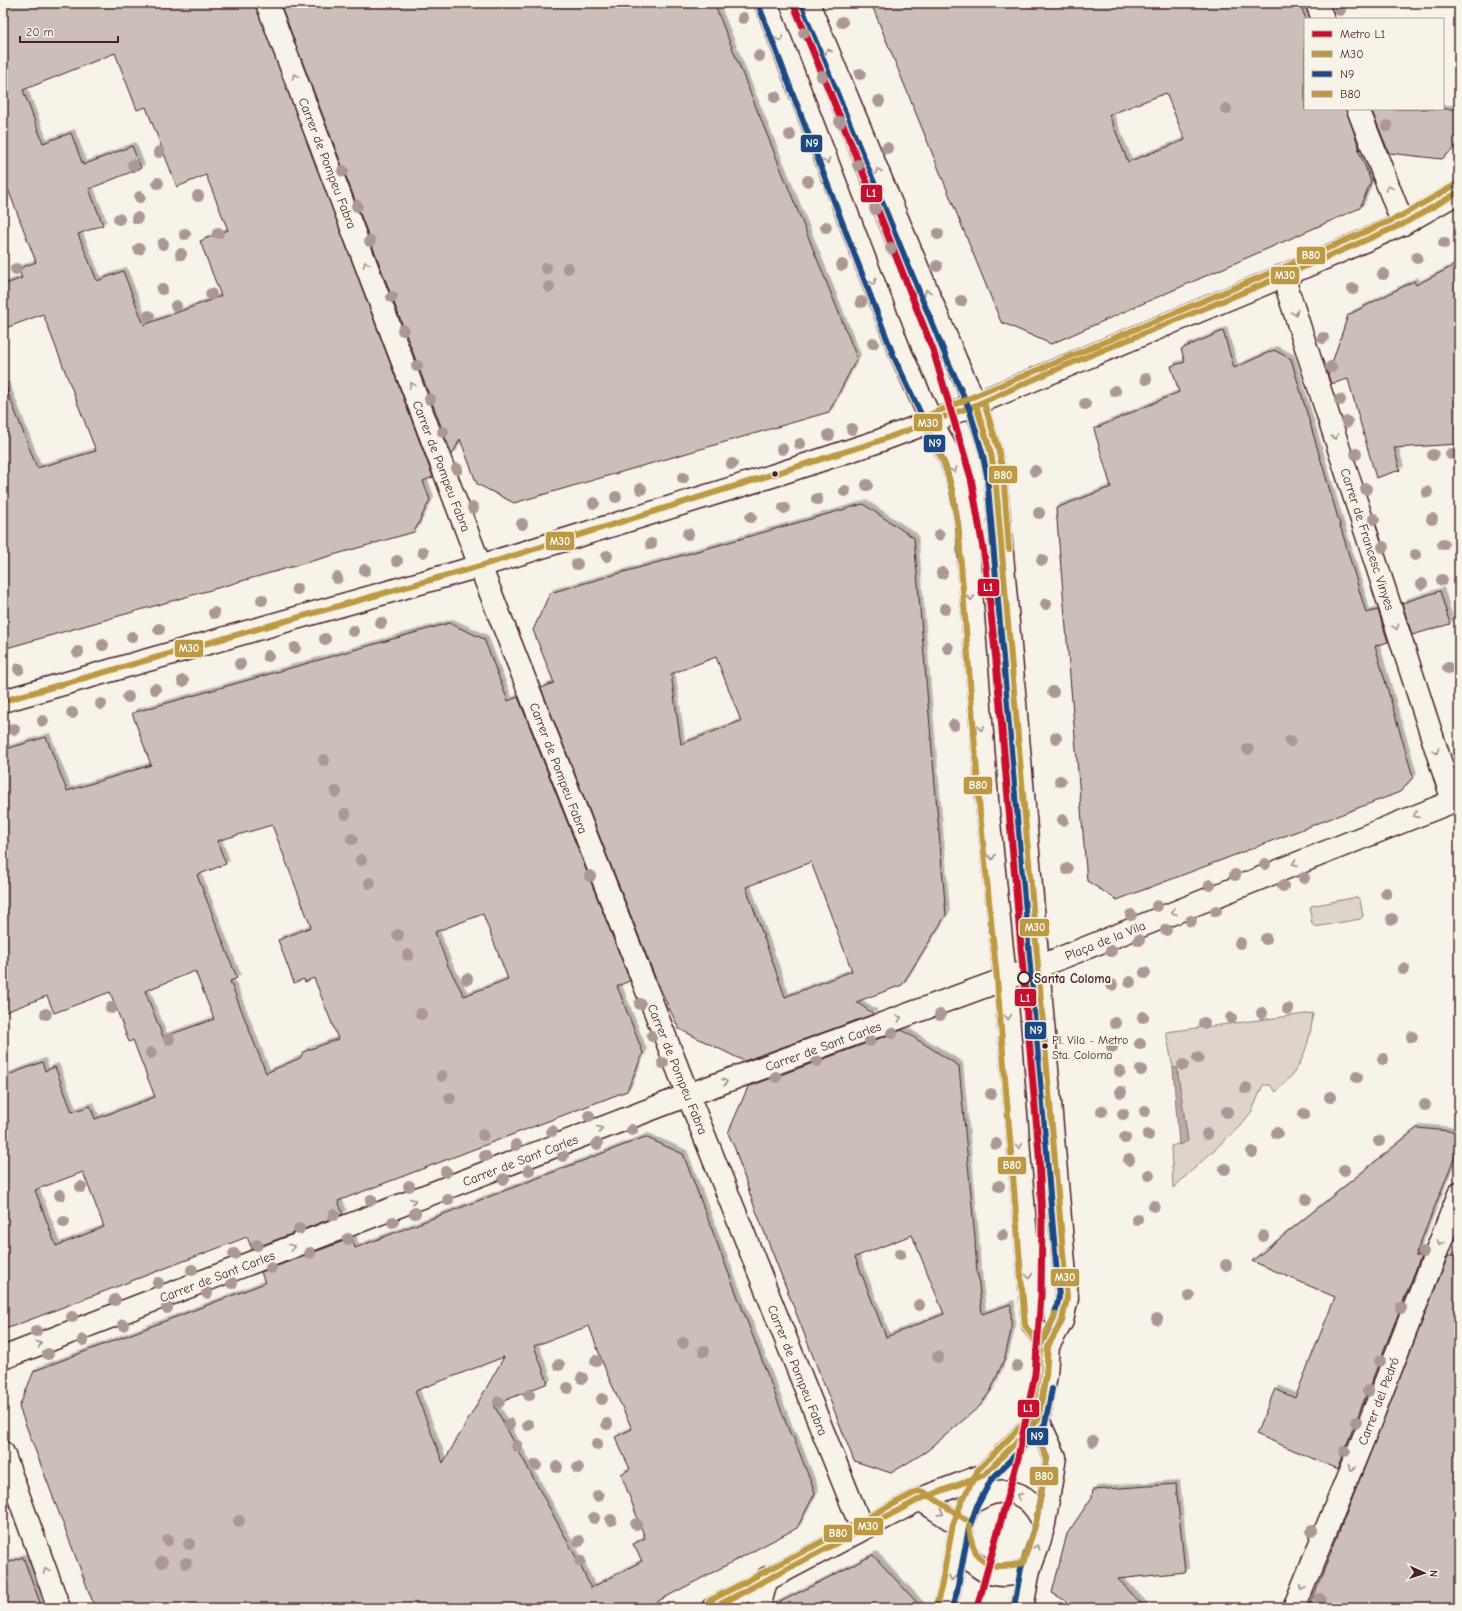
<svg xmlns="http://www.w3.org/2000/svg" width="1462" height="1611" font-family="'Comic Neue',sans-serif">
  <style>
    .green { fill: #ded4cc; stroke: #947a7c }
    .water { fill: #bcaaa7; stroke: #8e7275 }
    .building { fill: #ccbfb9; stroke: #4a1f2b; fill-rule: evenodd; filter: url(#shadow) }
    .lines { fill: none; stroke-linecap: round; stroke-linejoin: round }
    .pedestrian-casing { stroke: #4a1f2b; stroke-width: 25 }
    .minor-casing { stroke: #4a1f2b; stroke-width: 25 }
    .tertiary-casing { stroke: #4a1f2b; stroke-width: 25 }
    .pedestrian { stroke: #f7f3e8; stroke-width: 22 }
    .minor { stroke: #f7f3e8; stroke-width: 22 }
    .tertiary { stroke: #f7f3e8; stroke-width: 22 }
    .bus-1-casing { stroke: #f7f3e8; stroke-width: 9 }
    .bus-2-casing { stroke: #f7f3e8; stroke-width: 9 }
    .bus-3-casing { stroke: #f7f3e8; stroke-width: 9 }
    .bus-1 { stroke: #bc9942; stroke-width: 6 }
    .bus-2 { stroke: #1c4883; stroke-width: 6 }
    .bus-3 { stroke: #bc9942; stroke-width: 6 }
    .metro-1-casing { stroke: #f7f3e8; stroke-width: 10 }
    .metro-1 { stroke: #c8102e; stroke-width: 7 }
    .tree { fill: #ac9796 }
    .oneway { stroke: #a0898a }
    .bus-dot { fill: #4a1f2b; stroke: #f7f3e8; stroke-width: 1.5 }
    .stop-dot { fill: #f7f3e8; stroke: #4a1f2b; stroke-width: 2 }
    .labels { text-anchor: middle; stroke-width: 4; stroke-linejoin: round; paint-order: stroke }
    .bus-label { font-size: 12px; fill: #4a1f2b; stroke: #f7f3e8; text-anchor: start }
    .street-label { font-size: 13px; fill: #4a1f2b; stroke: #f7f3e8 }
    .stop-label { font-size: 13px; font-weight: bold; fill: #4a1f2b; stroke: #f7f3e8; text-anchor: start }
    .line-badge { stroke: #f7f3e8; stroke-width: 1.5 }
    .badge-label { font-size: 11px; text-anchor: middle; font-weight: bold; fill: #fff }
  </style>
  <defs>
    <filter id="shadow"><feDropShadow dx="3.5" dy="-3.5" stdDeviation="0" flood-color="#0004"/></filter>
  </defs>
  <rect width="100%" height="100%" fill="#f7f3e8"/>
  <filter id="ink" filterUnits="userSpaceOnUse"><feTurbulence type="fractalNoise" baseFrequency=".025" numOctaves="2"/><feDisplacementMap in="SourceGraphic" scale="8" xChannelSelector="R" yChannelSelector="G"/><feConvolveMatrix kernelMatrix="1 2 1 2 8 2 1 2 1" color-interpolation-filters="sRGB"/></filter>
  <g filter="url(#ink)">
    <path class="green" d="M789 3H797L911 287 890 255Z
      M1357 897 1360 900 1363 916 1360 919 1315 927 1312 924 1310 910 1311 906Z
      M1313 1013C1311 1034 1306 1056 1293 1074 1288 1080 1281 1086 1276 1092L1270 1085H1263L1252 1111 1240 1126 1173 1188 1171 1146 1188 1141 1177 1068H1173L1166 1032Z"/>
    <path class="water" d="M1173 1068H1177L1188 1141 1179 1145Z"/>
    <path class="building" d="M3 3H255L433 477 423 481 430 500 414 532 3 649V385H5L37 468 96 451 43 314 3 329V285L22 278 18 269 36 262 3 176ZM115 53 137 110 146 107 177 187 206 175 228 230 200 241 221 296 144 325 123 271 97 281 78 234 103 225 89 189 141 168 132 146 83 165 71 133 43 143 23 90Z
      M280 3H714L857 358 829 412 514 503 477 484 460 439 452 455Z
      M871 3H1300L1305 17V109H1346L1360 150 1358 149 1371 181 1360 208 1051 344 1001 322ZM1166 93 1185 140 1128 162 1109 115Z
      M1371 109H1459V144L1442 159 1389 153Z
      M1459 263V444L1394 448 1400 470 1376 478 1348 379 1331 384 1328 375 1348 315 1414 281 1416 285Z
      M1223 331 1234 368 1274 350 1291 359 1366 613 1378 610 1388 642 1375 646 1413 777 1400 792 1117 900 1087 881 1056 508 1111 487 1094 429 1179 392 1171 366 1185 362 1181 349Z
      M863 504 914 538 946 915 902 985 856 1002 874 1014 744 1061 679 1029 657 982 541 688 554 683 533 630 550 593ZM716 657 741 721 681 744 671 674ZM811 862 852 971 785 997 746 887Z
      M1440 591 1450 624 1412 635 1402 603Z
      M449 623 484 639 508 701 518 697 630 981 617 986 643 1053 627 1091 338 1201 343 1214 252 1249 247 1237 3 1330V1077L42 1062 45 1071 55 1067 72 1112 90 1106 95 1119 155 1097 133 1040 129 1042 110 992 54 1013 47 996 3 1013V750L46 737 67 791 151 765 132 713ZM272 825 311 927 278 940 294 983 304 979 305 982 314 978 338 1039 303 1052 300 1058 266 1073 230 981 237 978 197 875 226 864 217 841ZM483 914 508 979 464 996 448 966 435 932ZM195 971 214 1019 163 1037 145 991ZM83 1172 104 1227 56 1246 35 1190Z
      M902 1030 959 1066 975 1239 977 1275H978L982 1314 1011 1304V1331L1005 1357 991 1390 980 1406 927 1451 891 1473 854 1461 753 1203 735 1149 728 1133 748 1087ZM912 1235 944 1314 886 1337 855 1257Z
      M1417 1128 1459 1132V1146L1415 1256H1421L1337 1469 1256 1434 1275 1389 1295 1398 1335 1297 1252 1261Z
      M645 1137 683 1154 791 1436H793L815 1493 797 1528 645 1608H95L19 1407 34 1371 265 1283 261 1272 352 1238 355 1248ZM589 1326 607 1374 632 1429 615 1437 630 1469 621 1474 645 1538 633 1544 642 1561 591 1588 578 1561 494 1405 548 1383 534 1346ZM504 1357 472 1413 443 1463 415 1391Z
      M1448 1256H1459V1608H1309Z
      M1176 1484 1185 1572 1118 1579 1145 1608H1064L1066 1601 1052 1593 1067 1534 1092 1497 1093 1490Z
      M873 1555 922 1608H772V1606Z
      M23 1557 42 1608H3V1565Z"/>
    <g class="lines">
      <g class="pedestrian-casing">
        <path id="pedestrian" d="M480 566 688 1095 862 1529
          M759 1608 767 1578"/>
      </g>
      <g class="minor-casing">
        <path id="minor" d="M267 3 480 566
          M1317 3 1323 19
          M1358 109 1403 224
          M1283 276 1453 801
          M3 701 480 566 775 475 876 442 949 415
          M3 1358 688 1095 1038 967 1459 799
          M3 1453 59 1608
          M920 1499 961 1526
          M713 1608 920 1499 984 1475
          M1294 1608 1366 1432 1459 1194"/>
      </g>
      <g class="tertiary-casing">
        <path id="tertiary" d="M766 3 901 354 932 422 952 462 960 488 966 524 988 812 1005 978 1033 1324 1048 1346
          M808 3 956 361 976 405 990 450 995 474 1067 1298 1062 1321 1048 1346 1046 1375 1038 1420 1055 1457 1044 1524 1038 1546 1029 1570 1022 1608
          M951 414 1283 276 1403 224 1459 192
          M970 1503C978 1499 988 1493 996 1492 1021 1489 1035 1503 1044 1524
          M962 1533C962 1557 981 1575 1004 1575 1012 1575 1022 1571 1029 1570
          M944 1608 949 1590 961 1526 970 1503 984 1475 1038 1420"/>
      </g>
      <use href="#pedestrian" class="pedestrian"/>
      <use href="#minor" class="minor"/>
      <use href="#tertiary" class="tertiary"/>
      <g class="bus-1-casing">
        <path id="bus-1" d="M3 701 480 566 876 442 976 405 1062 367 1283 276 1403 224 1459 192
          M713 1608 920 1499 984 1475 1038 1420 1046 1375 1048 1346 1062 1321 1067 1298 995 474 990 450 976 405"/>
      </g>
      <g class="bus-2-casing">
        <path id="bus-2" d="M759 6 894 357 945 465 952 490 958 525 960 557
          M801 6 949 364 969 408 982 452 987 475 1059 1297 1054 1318 1040 1345 1038 1374 1030 1420 1047 1458 1036 1522 1021 1568 1014 1607
          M952 1608 957 1591 969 1528 977 1506 991 1480 1045 1424 1052 1389"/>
      </g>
      <g class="bus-3-casing">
        <path id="bus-3" d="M984 403 998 448 1003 472 1009 549
          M1041 1351 1025 1325 997 979 980 813 958 525 952 490 945 465 925 426 924 420 929 415 1280 269 1399 217 1455 185
          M969 1525C972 1562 987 1572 1023 1563L1036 1522 1047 1458 1031 1423 1030 1419 1038 1374 1040 1344 1054 1318 1055 1314
          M709 1601 918 1491 924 1492 965 1519
          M936 1606 941 1588 953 1524 963 1499 978 1470 1031 1416 1036 1387"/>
      </g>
      <use href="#bus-1" class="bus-1"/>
      <use href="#bus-2" class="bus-2"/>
      <use href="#bus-3" class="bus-3"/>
      <g class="metro-1-casing">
        <path id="metro-1" d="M793 3 868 185 933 350 971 478 986 566 996 661 1039 1153 1042 1222 1041 1296 1035 1374 1018 1458 977 1608"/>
      </g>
      <use href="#metro-1" class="metro-1"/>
    </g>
    <g class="tree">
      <circle cx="1340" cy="10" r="6"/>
      <circle cx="743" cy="18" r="6"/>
      <circle cx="842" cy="22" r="6"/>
      <circle cx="804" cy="33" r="6"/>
      <circle cx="759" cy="56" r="6"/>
      <circle cx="860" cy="74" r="6"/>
      <circle cx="822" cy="76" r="6"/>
      <circle cx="775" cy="97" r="6"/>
      <circle cx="879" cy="101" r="6"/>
      <circle cx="1226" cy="109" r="6"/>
      <circle cx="840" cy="122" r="6"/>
      <circle cx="1387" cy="126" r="6"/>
      <circle cx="790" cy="135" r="6"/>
      <circle cx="887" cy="148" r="6"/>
      <circle cx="159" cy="152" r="6"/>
      <circle cx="133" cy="165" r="6"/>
      <circle cx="858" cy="165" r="6"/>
      <circle cx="343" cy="171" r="6"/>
      <circle cx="808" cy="181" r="6"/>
      <circle cx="158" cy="183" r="6"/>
      <circle cx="198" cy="196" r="6"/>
      <circle cx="140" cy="197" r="6"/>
      <circle cx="357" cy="206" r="6"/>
      <circle cx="875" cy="209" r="6"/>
      <circle cx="137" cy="218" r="6"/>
      <circle cx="119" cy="219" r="6"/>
      <circle cx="826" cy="227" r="6"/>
      <circle cx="218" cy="233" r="6"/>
      <circle cx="185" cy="234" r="6"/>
      <circle cx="938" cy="234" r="6"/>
      <circle cx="370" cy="241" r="6"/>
      <circle cx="1444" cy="243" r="6"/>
      <circle cx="163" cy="244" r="6"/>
      <circle cx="891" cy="248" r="6"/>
      <circle cx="139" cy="249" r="6"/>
      <circle cx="181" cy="254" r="6"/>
      <circle cx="1417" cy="258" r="6"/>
      <circle cx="842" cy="265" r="6"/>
      <circle cx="937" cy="266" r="6"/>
      <circle cx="546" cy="268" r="6"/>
      <circle cx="568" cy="268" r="6"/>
      <circle cx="16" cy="269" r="6"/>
      <circle cx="1383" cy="274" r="6"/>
      <circle cx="549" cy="287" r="6"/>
      <circle cx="162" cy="289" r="6"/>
      <circle cx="1353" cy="289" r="6"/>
      <circle cx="211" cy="294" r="6"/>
      <circle cx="392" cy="297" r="6"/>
      <circle cx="961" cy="301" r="6"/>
      <circle cx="861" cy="302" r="6"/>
      <circle cx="176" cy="306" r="6"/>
      <circle cx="149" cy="316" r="6"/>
      <circle cx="403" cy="330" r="6"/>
      <circle cx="1323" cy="338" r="6"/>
      <circle cx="873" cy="343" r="6"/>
      <circle cx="417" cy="366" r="6"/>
      <circle cx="1331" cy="367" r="6"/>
      <circle cx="1146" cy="379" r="6"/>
      <circle cx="1115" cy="391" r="6"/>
      <circle cx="430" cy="399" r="6"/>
      <circle cx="1340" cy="400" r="6"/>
      <circle cx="1085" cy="404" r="6"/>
      <circle cx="1347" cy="422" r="6"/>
      <circle cx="852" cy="429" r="6"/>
      <circle cx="443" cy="432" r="6"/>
      <circle cx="829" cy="435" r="6"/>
      <circle cx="800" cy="444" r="6"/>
      <circle cx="782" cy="449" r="6"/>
      <circle cx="1356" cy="454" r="6"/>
      <circle cx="1451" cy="454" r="6"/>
      <circle cx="1433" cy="455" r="6"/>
      <circle cx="732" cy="464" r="6"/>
      <circle cx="457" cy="469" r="6"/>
      <circle cx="1035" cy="471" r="6"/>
      <circle cx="683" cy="478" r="6"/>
      <circle cx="867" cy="485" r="6"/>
      <circle cx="641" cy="489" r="6"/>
      <circle cx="1366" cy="489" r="6"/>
      <circle cx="845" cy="491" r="6"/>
      <circle cx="1427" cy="492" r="6"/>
      <circle cx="616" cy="497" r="6"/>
      <circle cx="817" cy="499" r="6"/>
      <circle cx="594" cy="503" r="6"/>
      <circle cx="473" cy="508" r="6"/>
      <circle cx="784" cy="508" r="6"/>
      <circle cx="1039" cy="513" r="6"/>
      <circle cx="751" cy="517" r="6"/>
      <circle cx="1374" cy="519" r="6"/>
      <circle cx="1432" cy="519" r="6"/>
      <circle cx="522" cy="524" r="6"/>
      <circle cx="688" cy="534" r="6"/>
      <circle cx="939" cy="535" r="6"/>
      <circle cx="651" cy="544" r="6"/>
      <circle cx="1443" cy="544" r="6"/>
      <circle cx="1383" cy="547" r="6"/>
      <circle cx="423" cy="552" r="6"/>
      <circle cx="1415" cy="555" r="6"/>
      <circle cx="607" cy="556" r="6"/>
      <circle cx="1042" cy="560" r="6"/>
      <circle cx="397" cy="561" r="6"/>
      <circle cx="577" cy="564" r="6"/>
      <circle cx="365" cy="570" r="6"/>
      <circle cx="942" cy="573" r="6"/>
      <circle cx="337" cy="578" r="6"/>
      <circle cx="1442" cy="580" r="6"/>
      <circle cx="1422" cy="584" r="6"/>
      <circle cx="297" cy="589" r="6"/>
      <circle cx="262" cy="600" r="6"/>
      <circle cx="1046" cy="604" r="6"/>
      <circle cx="945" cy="609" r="6"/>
      <circle cx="214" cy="613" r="6"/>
      <circle cx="381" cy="623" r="6"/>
      <circle cx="159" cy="629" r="6"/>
      <circle cx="353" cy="631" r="6"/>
      <circle cx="132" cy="637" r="6"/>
      <circle cx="325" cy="639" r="6"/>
      <circle cx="103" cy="645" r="6"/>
      <circle cx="295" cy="648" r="6"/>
      <circle cx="948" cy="648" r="6"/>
      <circle cx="78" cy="652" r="6"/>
      <circle cx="268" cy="656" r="6"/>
      <circle cx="240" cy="664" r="6"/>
      <circle cx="1448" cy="668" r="6"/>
      <circle cx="19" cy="669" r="6"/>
      <circle cx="183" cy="681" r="6"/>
      <circle cx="155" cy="689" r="6"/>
      <circle cx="1053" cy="692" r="6"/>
      <circle cx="128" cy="697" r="6"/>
      <circle cx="101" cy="704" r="6"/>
      <circle cx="72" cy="713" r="6"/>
      <circle cx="43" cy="721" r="6"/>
      <circle cx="954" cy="725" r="6"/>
      <circle cx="14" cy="729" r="6"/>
      <circle cx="1056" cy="738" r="6"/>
      <circle cx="1290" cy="741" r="6"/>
      <circle cx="1248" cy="749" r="6"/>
      <circle cx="324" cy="760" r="6"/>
      <circle cx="1060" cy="781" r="6"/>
      <circle cx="336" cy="792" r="6"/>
      <circle cx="345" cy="814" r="6"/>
      <circle cx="1063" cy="820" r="6"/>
      <circle cx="352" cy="839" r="6"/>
      <circle cx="361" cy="860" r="6"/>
      <circle cx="1265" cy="864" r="6"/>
      <circle cx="1067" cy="869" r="6"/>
      <circle cx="1235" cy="875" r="6"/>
      <circle cx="590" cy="876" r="6"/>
      <circle cx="1304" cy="878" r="6"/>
      <circle cx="370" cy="883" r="6"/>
      <circle cx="1210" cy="885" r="6"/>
      <circle cx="1283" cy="886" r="6"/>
      <circle cx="1386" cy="893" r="6"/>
      <circle cx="1157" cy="906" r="6"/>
      <circle cx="1216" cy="911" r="6"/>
      <circle cx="1131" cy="915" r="6"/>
      <circle cx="1392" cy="919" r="6"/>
      <circle cx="1191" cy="921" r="6"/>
      <circle cx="1166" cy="930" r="6"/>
      <circle cx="398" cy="935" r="6"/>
      <circle cx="1266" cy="939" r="6"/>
      <circle cx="1139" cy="940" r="6"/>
      <circle cx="1240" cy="943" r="6"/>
      <circle cx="1111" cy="951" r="6"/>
      <circle cx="408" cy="955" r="6"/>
      <circle cx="1404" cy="969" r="6"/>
      <circle cx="1145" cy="973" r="6"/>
      <circle cx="467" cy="979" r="6"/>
      <circle cx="1130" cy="982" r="6"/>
      <circle cx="1112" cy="985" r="6"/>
      <circle cx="640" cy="1004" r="6"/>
      <circle cx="111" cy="1008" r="6"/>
      <circle cx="1288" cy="1009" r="6"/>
      <circle cx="1262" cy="1013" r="6"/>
      <circle cx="46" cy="1014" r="6"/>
      <circle cx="421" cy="1014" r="6"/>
      <circle cx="940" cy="1015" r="6"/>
      <circle cx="1143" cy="1017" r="6"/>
      <circle cx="1231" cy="1018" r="6"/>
      <circle cx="1115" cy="1023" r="6"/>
      <circle cx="1204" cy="1023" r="6"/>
      <circle cx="892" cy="1033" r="6"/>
      <circle cx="652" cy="1036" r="6"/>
      <circle cx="1412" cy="1037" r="6"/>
      <circle cx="169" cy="1039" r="6"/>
      <circle cx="870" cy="1041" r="6"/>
      <circle cx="1140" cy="1044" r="6"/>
      <circle cx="1112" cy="1047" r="6"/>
      <circle cx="151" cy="1053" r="6"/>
      <circle cx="1198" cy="1058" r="6"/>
      <circle cx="1383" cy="1059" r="6"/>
      <circle cx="817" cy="1061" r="6"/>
      <circle cx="663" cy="1063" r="6"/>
      <circle cx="1183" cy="1065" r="6"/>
      <circle cx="1141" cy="1070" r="6"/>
      <circle cx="1120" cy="1071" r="6"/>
      <circle cx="442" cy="1076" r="6"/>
      <circle cx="776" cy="1077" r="6"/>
      <circle cx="1357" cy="1077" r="6"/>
      <circle cx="1246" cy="1088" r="6"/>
      <circle cx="1121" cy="1092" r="6"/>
      <circle cx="991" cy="1094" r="6"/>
      <circle cx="1330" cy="1097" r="6"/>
      <circle cx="450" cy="1098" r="6"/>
      <circle cx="1425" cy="1105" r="6"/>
      <circle cx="1102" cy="1111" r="6"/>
      <circle cx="1145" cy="1111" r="6"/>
      <circle cx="1227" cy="1112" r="6"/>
      <circle cx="1123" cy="1114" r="6"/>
      <circle cx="1304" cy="1114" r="6"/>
      <circle cx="589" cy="1116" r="6"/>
      <circle cx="632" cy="1130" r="6"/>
      <circle cx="552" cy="1131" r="6"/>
      <circle cx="1277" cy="1133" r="6"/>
      <circle cx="1207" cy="1134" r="6"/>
      <circle cx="483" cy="1135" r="6"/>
      <circle cx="1148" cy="1135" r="6"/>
      <circle cx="1125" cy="1138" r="6"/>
      <circle cx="1379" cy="1141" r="6"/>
      <circle cx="597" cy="1144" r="6"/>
      <circle cx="996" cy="1144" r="6"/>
      <circle cx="516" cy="1145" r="6"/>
      <circle cx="1252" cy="1152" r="6"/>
      <circle cx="485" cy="1156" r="6"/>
      <circle cx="563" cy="1156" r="6"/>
      <circle cx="1129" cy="1160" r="6"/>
      <circle cx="1225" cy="1169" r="6"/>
      <circle cx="529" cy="1170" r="6"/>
      <circle cx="1344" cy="1170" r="6"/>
      <circle cx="446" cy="1172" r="6"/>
      <circle cx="1149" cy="1175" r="6"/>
      <circle cx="504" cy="1179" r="6"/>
      <circle cx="409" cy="1186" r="6"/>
      <circle cx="999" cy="1186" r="6"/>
      <circle cx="81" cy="1187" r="6"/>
      <circle cx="60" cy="1195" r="6"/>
      <circle cx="1306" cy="1199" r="6"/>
      <circle cx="371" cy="1200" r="6"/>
      <circle cx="448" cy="1200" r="6"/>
      <circle cx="1154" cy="1206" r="6"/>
      <circle cx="415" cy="1213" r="6"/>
      <circle cx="334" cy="1215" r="6"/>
      <circle cx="1137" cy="1219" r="6"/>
      <circle cx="64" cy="1222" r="6"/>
      <circle cx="393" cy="1222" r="6"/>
      <circle cx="299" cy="1229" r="6"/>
      <circle cx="1003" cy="1235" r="6"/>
      <circle cx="1263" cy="1236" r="6"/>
      <circle cx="348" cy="1239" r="6"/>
      <circle cx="257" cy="1245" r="6"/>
      <circle cx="1423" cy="1252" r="6"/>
      <circle cx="310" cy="1253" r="6"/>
      <circle cx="234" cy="1254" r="6"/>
      <circle cx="900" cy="1254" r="6"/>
      <circle cx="1226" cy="1265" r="6"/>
      <circle cx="271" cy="1268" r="6"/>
      <circle cx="192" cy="1270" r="6"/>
      <circle cx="158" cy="1283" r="6"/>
      <circle cx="232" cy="1283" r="6"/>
      <circle cx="207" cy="1293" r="6"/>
      <circle cx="1189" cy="1296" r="6"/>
      <circle cx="115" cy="1300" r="6"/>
      <circle cx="919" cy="1305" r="6"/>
      <circle cx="167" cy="1308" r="6"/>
      <circle cx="1401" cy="1308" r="6"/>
      <circle cx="72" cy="1317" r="6"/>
      <circle cx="1157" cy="1319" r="6"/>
      <circle cx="123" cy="1325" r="6"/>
      <circle cx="36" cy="1331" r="6"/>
      <circle cx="83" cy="1340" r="6"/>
      <circle cx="683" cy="1343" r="6"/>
      <circle cx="704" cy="1351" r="6"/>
      <circle cx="48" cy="1354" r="6"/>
      <circle cx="938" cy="1357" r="6"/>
      <circle cx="596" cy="1361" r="6"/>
      <circle cx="1380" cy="1361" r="6"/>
      <circle cx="559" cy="1365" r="6"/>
      <circle cx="1017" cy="1366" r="6"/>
      <circle cx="582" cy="1378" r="6"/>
      <circle cx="568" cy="1388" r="6"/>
      <circle cx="1368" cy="1391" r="6"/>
      <circle cx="529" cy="1395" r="6"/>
      <circle cx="602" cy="1399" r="6"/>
      <circle cx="499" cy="1402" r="6"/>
      <circle cx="1356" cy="1422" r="6"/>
      <circle cx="509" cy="1424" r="6"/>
      <circle cx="607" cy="1424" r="6"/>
      <circle cx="528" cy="1425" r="6"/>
      <circle cx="1093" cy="1441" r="6"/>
      <circle cx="597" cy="1444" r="6"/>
      <circle cx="517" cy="1446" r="6"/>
      <circle cx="1345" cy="1451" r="6"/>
      <circle cx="536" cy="1465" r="6"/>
      <circle cx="557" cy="1467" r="6"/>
      <circle cx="578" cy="1468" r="6"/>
      <circle cx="598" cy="1496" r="6"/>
      <circle cx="594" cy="1518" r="6"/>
      <circle cx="611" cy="1520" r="6"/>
      <circle cx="239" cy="1521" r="6"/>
      <circle cx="636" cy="1524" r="6"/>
      <circle cx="1312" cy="1531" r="6"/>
      <circle cx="168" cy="1540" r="6"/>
      <circle cx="579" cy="1541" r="6"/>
      <circle cx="189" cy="1544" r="6"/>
      <circle cx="580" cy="1561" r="6"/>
      <circle cx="162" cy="1562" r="6"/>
      <circle cx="186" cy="1563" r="6"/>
      <circle cx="1320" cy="1599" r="6"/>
    </g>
    <defs><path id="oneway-chevron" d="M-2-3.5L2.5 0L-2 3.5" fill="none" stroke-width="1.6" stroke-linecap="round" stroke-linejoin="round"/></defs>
    <g class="oneway">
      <use href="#oneway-chevron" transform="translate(780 39) rotate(69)"/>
      <use href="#oneway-chevron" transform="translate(828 51) rotate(-112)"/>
      <use href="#oneway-chevron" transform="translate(295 76) rotate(-111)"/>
      <use href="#oneway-chevron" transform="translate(827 161) rotate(69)"/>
      <use href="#oneway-chevron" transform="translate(878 171) rotate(-112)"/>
      <use href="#oneway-chevron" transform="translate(1389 188) rotate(-111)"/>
      <use href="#oneway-chevron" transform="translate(366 264) rotate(-111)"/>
      <use href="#oneway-chevron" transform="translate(873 282) rotate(69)"/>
      <use href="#oneway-chevron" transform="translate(927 292) rotate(-112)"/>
      <use href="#oneway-chevron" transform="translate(1295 313) rotate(72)"/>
      <use href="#oneway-chevron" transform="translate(412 385) rotate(-111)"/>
      <use href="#oneway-chevron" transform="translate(1335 437) rotate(72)"/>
      <use href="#oneway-chevron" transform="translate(954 470) rotate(72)"/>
      <use href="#oneway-chevron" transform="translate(971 598) rotate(86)"/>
      <use href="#oneway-chevron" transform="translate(1396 627) rotate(72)"/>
      <use href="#oneway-chevron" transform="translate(981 728) rotate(86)"/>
      <use href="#oneway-chevron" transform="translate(1436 751) rotate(72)"/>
      <use href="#oneway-chevron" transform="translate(1416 815) rotate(159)"/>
      <use href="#oneway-chevron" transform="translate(992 857) rotate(84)"/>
      <use href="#oneway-chevron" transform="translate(1295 863) rotate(158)"/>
      <use href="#oneway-chevron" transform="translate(1174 912) rotate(158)"/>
      <use href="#oneway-chevron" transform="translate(1008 1017) rotate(85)"/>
      <use href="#oneway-chevron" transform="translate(899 1018) rotate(-20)"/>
      <use href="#oneway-chevron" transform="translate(725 1082) rotate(-19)"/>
      <use href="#oneway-chevron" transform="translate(600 1129) rotate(-21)"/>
      <use href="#oneway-chevron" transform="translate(1019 1146) rotate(85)"/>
      <use href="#oneway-chevron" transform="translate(413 1201) rotate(-21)"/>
      <use href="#oneway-chevron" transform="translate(1440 1243) rotate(111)"/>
      <use href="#oneway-chevron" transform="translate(292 1247) rotate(-21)"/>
      <use href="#oneway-chevron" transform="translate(1029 1276) rotate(85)"/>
      <use href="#oneway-chevron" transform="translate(39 1344) rotate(-21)"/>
      <use href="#oneway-chevron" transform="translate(1351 1468) rotate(112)"/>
      <use href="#oneway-chevron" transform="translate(1019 1496) rotate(-155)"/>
      <use href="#oneway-chevron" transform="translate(941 1513) rotate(33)"/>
      <use href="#oneway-chevron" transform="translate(1037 1547) rotate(-72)"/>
      <use href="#oneway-chevron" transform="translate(46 1571) rotate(-110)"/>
      <use href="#oneway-chevron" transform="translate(952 1578) rotate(101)"/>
      <use href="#oneway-chevron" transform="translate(1302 1588) rotate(112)"/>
    </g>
  </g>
  <g class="bus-dot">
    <circle cx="775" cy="474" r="3.5"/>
    <circle cx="1045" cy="1046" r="3.5"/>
  </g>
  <circle class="stop-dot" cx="1024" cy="978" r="6"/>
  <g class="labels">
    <g class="bus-label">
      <text x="1052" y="1044">Pl. Vila - Metro<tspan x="1052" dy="15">Sta. Coloma</tspan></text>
    </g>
    <g class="street-label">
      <text transform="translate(328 163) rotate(69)" y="5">Carrer de Pompeu Fabra</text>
      <text transform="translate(442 466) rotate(69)" y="5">Carrer de Pompeu Fabra</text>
      <text transform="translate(1368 539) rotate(72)" y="5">Carrer de Francesc Vinyes</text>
      <text transform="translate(559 768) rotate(69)" y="5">Carrer de Pompeu Fabra</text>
      <text transform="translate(1105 940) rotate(-22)" y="5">Plaça de la Vila</text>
      <text transform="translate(823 1046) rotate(-20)" y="5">Carrer de Sant Carles</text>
      <text transform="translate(678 1069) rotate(68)" y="5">Carrer de Pompeu Fabra</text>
      <text transform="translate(520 1160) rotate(-21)" y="5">Carrer de Sant Carles</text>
      <text transform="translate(217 1276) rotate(-21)" y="5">Carrer de Sant Carles</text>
      <text transform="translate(798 1370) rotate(68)" y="5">Carrer de Pompeu Fabra</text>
      <text transform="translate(1378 1401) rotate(-69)" y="5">Carrer del Pedró</text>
    </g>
    <g class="stop-label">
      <text x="1034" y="983">Santa Coloma</text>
    </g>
  </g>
  <g class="line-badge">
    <rect x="800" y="134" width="23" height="19" rx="4" fill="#1c4883"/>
    <rect x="860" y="184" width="23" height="19" rx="4" fill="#c8102e"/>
    <rect x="1296" y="246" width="30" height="19" rx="4" fill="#bc9942"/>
    <rect x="1270" y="266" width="30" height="19" rx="4" fill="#bc9942"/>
    <rect x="913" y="413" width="30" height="19" rx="4" fill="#bc9942"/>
    <rect x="923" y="434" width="23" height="19" rx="4" fill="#1c4883"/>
    <rect x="988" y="465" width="30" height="19" rx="4" fill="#bc9942"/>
    <rect x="545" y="531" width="30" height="20" rx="4" fill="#bc9942"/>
    <rect x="977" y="578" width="23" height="19" rx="4" fill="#c8102e"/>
    <rect x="174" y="639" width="30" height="19" rx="4" fill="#bc9942"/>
    <rect x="963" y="776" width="30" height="19" rx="4" fill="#bc9942"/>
    <rect x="1019" y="918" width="31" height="19" rx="4" fill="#bc9942"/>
    <rect x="1014" y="988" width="23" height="19" rx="4" fill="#c8102e"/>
    <rect x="1024" y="1021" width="23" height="19" rx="4" fill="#1c4883"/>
    <rect x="997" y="1156" width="30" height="19" rx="4" fill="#bc9942"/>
    <rect x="1050" y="1268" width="30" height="19" rx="4" fill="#bc9942"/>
    <rect x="1017" y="1399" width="23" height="19" rx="4" fill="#c8102e"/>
    <rect x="1026" y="1427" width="23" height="19" rx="4" fill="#1c4883"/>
    <rect x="1029" y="1466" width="30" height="20" rx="4" fill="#bc9942"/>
    <rect x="853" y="1517" width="31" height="19" rx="4" fill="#bc9942"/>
    <rect x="823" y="1524" width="30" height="19" rx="4" fill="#bc9942"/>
  </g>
  <g class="badge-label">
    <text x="812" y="147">N9</text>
    <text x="871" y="197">L1</text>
    <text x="1311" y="259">B80</text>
    <text x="1285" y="279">M30</text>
    <text x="928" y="427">M30</text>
    <text x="935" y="447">N9</text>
    <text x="1003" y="479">B80</text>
    <text x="560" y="545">M30</text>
    <text x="988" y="591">L1</text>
    <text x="189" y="652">M30</text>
    <text x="978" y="789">B80</text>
    <text x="1035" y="931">M30</text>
    <text x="1025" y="1002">L1</text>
    <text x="1036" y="1034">N9</text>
    <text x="1012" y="1169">B80</text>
    <text x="1065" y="1281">M30</text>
    <text x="1028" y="1412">L1</text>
    <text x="1037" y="1440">N9</text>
    <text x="1044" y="1480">B80</text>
    <text x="868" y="1530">M30</text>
    <text x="838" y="1537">B80</text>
  </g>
  <rect width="1462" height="1611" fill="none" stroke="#f7f3e8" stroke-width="16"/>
  <rect x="8" y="8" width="1446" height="1595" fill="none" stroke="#4a1f2b" stroke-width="1.5" filter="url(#ink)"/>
  <rect x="1304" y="18" width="140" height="92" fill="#f7f3e8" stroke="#b29e9c"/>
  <rect x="1312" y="31" width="20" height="6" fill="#c8102e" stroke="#b29e9c"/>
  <text x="1340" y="38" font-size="12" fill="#4a1f2b">Metro L1</text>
  <rect x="1312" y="51" width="20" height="6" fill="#bc9942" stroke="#b29e9c"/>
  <text x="1340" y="58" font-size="12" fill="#4a1f2b">M30</text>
  <rect x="1312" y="71" width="20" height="6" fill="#1c4883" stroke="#b29e9c"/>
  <text x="1340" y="78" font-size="12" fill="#4a1f2b">N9</text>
  <rect x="1312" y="91" width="20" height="6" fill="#bc9942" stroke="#b29e9c"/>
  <text x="1340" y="98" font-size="12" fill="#4a1f2b">B80</text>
  <g transform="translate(1424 1573) rotate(93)" stroke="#f7f3e8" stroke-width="3" paint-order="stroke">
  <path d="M0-3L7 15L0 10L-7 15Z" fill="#4a1f2b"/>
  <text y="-6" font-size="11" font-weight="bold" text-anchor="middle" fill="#4a1f2b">N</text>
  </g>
  <path d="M20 36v6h98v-6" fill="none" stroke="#4a1f2b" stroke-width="2"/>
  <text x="26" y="36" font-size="12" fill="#4a1f2b" stroke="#f7f3e8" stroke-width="3" paint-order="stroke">20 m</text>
</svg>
